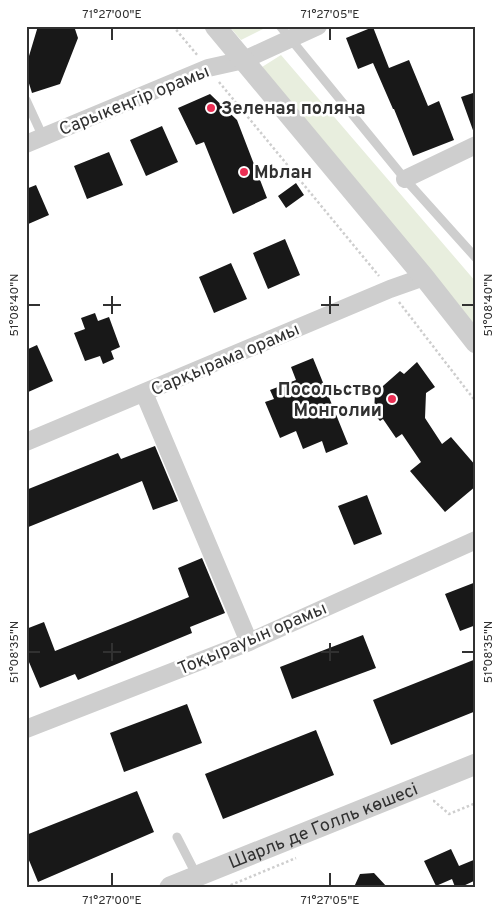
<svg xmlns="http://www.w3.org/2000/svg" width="502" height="913" font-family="Overpass,sans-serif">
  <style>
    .green { fill: #e8eede }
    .building { fill: #181818 }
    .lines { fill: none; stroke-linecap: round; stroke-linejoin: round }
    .path { stroke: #cecece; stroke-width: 2.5; stroke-dasharray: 2.5 2.5; stroke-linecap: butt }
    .service { stroke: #cecece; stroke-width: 9 }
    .minor { stroke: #cecece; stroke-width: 18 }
    .tertiary { stroke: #cecece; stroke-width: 21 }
    .ticks { fill: none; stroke: #313131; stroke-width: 2 }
    .poi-dot { fill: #eb2f54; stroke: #fff; stroke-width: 2 }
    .labels { text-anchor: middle; stroke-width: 5; stroke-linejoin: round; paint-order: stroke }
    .street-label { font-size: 18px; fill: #313131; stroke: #fff }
    .poi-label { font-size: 18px; font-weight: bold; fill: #313131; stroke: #fff; text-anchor: start }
    .neatline { fill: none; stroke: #313131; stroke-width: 2 }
    .ticks-label { font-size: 12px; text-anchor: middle; fill: #313131 }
  </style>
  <rect width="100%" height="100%" fill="#fff"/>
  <path class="green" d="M229 26H264L265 28 241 40Z
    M281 55 476 282V329L262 67Z"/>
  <path class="building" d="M38 26H74L78 38 60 84 32 93 26 74V57L29 56Z
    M373 27 389 68 409 60 428 106 439 101 454 140 413 156 394 109H393L373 63 358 69 346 38Z
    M476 92V133H474L461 97Z
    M210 94 237 120 267 198 233 214 204 142 196 145 178 108Z
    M162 126 178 162 146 176 130 140Z
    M109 152 123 185 87 199 74 166Z
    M296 183 304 195 286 208 278 196Z
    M36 185 49 215 26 225V189Z
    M285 239 300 275 268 289 253 253Z
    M231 263 247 299 214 313 199 277Z
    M95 313 98 321 109 317 120 347 111 351 114 359 103 364 100 356 85 361 74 333 85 329 81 318Z
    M37 345 53 381 26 393V350Z
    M313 358 348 444 326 453 322 441 303 449 296 431 280 438 265 402 274 399 270 390 296 380 291 367Z
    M417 362 435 387 426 393 425 418 442 444 451 437 476 466V486L445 512 410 471 421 462 402 434 396 438 383 419 380 421 374 414 375 393 400 371 404 374Z
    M155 446 178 501 153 510 142 481 26 528V490L118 453 121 459Z
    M367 495 382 534 354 545 338 506Z
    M202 558 225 613 190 627 192 633 78 680 75 674 40 688 26 655V629L44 622 55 651 128 622 189 597 178 568Z
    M476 582V625L460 631 445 594Z
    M363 635 376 668 292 699 280 667Z
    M476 659V711L391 745 373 700Z
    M187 704 202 743 124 772 110 733Z
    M316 730 334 775 223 819 205 774Z
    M137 791 154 832 38 882 26 853V835Z
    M451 849 459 866 476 859V880L461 887H455L452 879 436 886 424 861Z
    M374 873 387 887H354L360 874Z"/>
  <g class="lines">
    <path class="path" d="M173 26 198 56
      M219 82 379 276
      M399 302 476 402
      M433 801H434L449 814 476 803
      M226 887 296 858"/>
    <path class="service" d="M280 26 405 179 476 258
      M26 100 43 137
      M177 837 197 876"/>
    <path class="minor" d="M26 144 208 68 244 60 318 26
      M405 179 476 145
      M144 393 249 642
      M26 442 390 289 424 277
      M26 729 249 642 476 540"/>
    <g class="tertiary">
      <path d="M215 26 424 277 476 343"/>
      <path id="s1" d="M170 887 476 764"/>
    </g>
  </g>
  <path class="ticks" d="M112 28V40M330 28V40M112 296V314M330 296V314M28 305H40M103 305H121M321 305H339M462 305H474M112 643V661M330 643V661M28 652H40M103 652H121M321 652H339M462 652H474M112 873V886M330 873V886"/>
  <g class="poi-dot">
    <circle cx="211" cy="108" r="5"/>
    <circle cx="244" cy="172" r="5"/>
    <circle cx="392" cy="399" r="5"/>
  </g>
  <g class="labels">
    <g class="street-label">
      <text transform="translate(134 100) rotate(-22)" y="6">Сарыкеңгір орамы</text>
      <text transform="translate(225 359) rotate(-23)" y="6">Сарқырама орамы</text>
      <text transform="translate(252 638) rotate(-23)" y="6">Тоқырауын орамы</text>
      <text dy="6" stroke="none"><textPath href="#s1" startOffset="165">Шарль де Голль көшесі</textPath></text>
    </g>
    <g class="poi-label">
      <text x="221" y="114">Зеленая поляна</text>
      <text x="254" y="178">Мbлан</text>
      <text x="382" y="395" text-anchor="end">Посольство<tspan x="382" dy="21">Монголии</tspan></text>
    </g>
  </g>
  <rect width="502" height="913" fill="none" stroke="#ffffff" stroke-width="55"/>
  <rect x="28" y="28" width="446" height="858" class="neatline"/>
  <g class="ticks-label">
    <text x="112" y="18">71°27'00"E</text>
    <text x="330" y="18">71°27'05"E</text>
    <text transform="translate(14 305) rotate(-90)" y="4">51°08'40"N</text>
    <text transform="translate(488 305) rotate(-90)" y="4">51°08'40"N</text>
    <text transform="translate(14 652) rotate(-90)" y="4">51°08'35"N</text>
    <text transform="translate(488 652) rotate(-90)" y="4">51°08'35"N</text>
    <text x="112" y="904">71°27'00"E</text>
    <text x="330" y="904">71°27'05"E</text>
  </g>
</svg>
